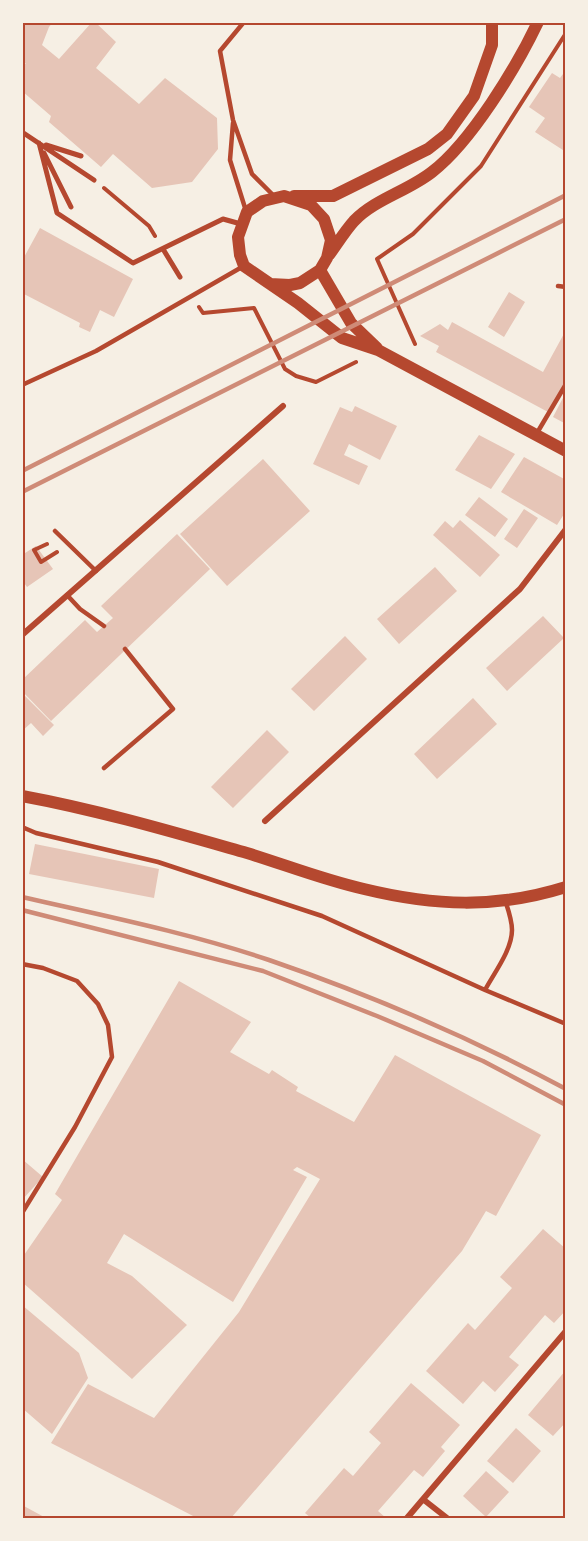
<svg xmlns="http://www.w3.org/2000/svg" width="588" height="1541" font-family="'Public Sans',sans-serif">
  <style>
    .building { fill: #e6c5b7 }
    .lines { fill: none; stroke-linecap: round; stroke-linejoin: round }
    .path { stroke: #b5482f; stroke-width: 4 }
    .service { stroke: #b5482f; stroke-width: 4.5 }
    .pedestrian { stroke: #b5482f; stroke-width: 5 }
    .minor { stroke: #b5482f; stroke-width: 6 }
    .secondary { stroke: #b5482f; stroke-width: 12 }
    .rail { stroke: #cf8b77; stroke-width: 4.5 }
    .neatline { fill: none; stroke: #b5482f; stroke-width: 2 }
  </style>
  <rect width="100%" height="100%" fill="#f6efe4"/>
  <path class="building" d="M22 22H53L49 27 42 45 59 59 92 22H95L116 42 96 68 139 104 165 78 217 118 218 149 192 182 152 188 113 154 101 167 49 122 51 116 22 91V67L26 63 22 64Z
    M566 70V152L535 132 545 118 529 107 552 73 560 78Z
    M40 228 133 279 114 317 100 310 90 332 79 327 80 323 22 293V261Z
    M509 292 525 302 504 337 488 327Z
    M452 322 543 372 566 330V380L548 412 436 352 439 346 420 336 440 324 448 330Z
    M566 392V424L553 417Z
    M355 406 397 426 380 460 349 444 344 455 368 466 359 485 313 464 340 407 352 412Z
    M479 435 515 454 491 489 455 470Z
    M524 457 566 480V511L557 525 501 492Z
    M263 459 310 511 227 586 180 534Z
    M479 497 508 519 495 537 465 515Z
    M524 509 538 518 517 548 504 539Z
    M460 520 500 555 480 577 433 535 445 521 453 528Z
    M177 534 210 569 51 721 22 691V680L85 620 97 632 113 618 101 606Z
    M36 546 53 569 27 587 22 580V555Z
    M435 567 457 591 399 644 377 619Z
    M543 616 564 638 507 691 486 668Z
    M345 636 367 659 314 711 291 689Z
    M22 693 54 725 43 736 31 723 22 731Z
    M473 698 497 724 437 779 414 754Z
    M267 730 289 752 233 808 211 787Z
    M35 844 159 869 154 898 29 874Z
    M179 981 251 1022 230 1052 269 1074 272 1070 298 1087 296 1091 354 1122 395 1055 541 1135 496 1216 486 1211 462 1251 231 1518H197L51 1443 88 1384 154 1418 239 1312 320 1179 297 1167 293 1170 307 1177 233 1302 124 1234 107 1263 132 1276 187 1325 132 1379 22 1282V1258L62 1200 55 1194Z
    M22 1159 43 1177 22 1200Z
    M543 1229 566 1249V1310L554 1323 545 1315 509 1357 519 1365 495 1392 483 1381 463 1404 426 1371 468 1323 475 1330 512 1288 500 1277Z
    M22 1305 79 1353 88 1378 52 1434 22 1408Z
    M566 1370V1422L553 1436 528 1415Z
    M411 1383 460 1425 441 1447 445 1451 423 1477 414 1470 378 1511 386 1518H311L305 1513 344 1468 353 1476 381 1443 369 1432Z
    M516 1428 541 1451 513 1483 487 1461Z
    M486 1471 509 1492 486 1517 463 1496Z
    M22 1505 46 1518H22Z"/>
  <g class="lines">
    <path class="path" d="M104 188 149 226 155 236
      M199 307 203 313 254 308 285 369 296 376 316 382 356 362
      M415 344 377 259 413 234 481 166 566 33
      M34 550 41 562 57 552
      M34 550 47 544"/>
    <path class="service" d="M244 22 220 51 233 120 252 174 274 196
      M233 123 230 160 246 211
      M558 286 566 287
      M22 385 96 351 242 267
      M537 433 566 384
      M55 531 96 571
      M67 595 80 609 104 626
      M104 768 173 709 125 649
      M22 827 36 833 158 862 322 916 485 990C494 973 512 950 512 930 512 921 509 912 506 903
      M22 964 43 968 77 981 98 1004 108 1025 112 1057 75 1127 22 1213
      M485 990 566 1024"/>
    <path class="pedestrian" d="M22 132 94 180
      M39 143 57 213 133 263 223 219 241 224
      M46 145 81 156
      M44 153 71 207
      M163 249 180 277"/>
    <path class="minor" d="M22 635 283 406
      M265 821 520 589 566 529
      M424 1500 447 1518
      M407 1518 566 1331"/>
    <path class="secondary" d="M294 196H333L428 149 447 134 474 96 492 45V22
      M329 255C337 244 345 231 354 221 375 199 408 191 432 172 471 142 516 68 538 22
      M320 270 351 323 377 348
      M270 284 290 285 300 283 320 270 327 258 331 240 324 219 311 205 284 196 263 201 247 212 238 237 240 255 244 266 298 303 342 338 378 350 566 451
      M22 796C98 810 173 832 247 853 286 865 324 880 364 889 434 906 496 909 566 887"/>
    <path class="rail" d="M22 471 566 195
      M22 492 566 219
      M22 897C105 916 189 933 269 960 371 995 471 1038 566 1089
      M22 910 263 971 377 1016 483 1061 566 1105"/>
  </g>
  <rect width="588" height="1541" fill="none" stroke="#f6efe4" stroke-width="48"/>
  <rect x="24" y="24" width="540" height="1493" class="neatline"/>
</svg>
